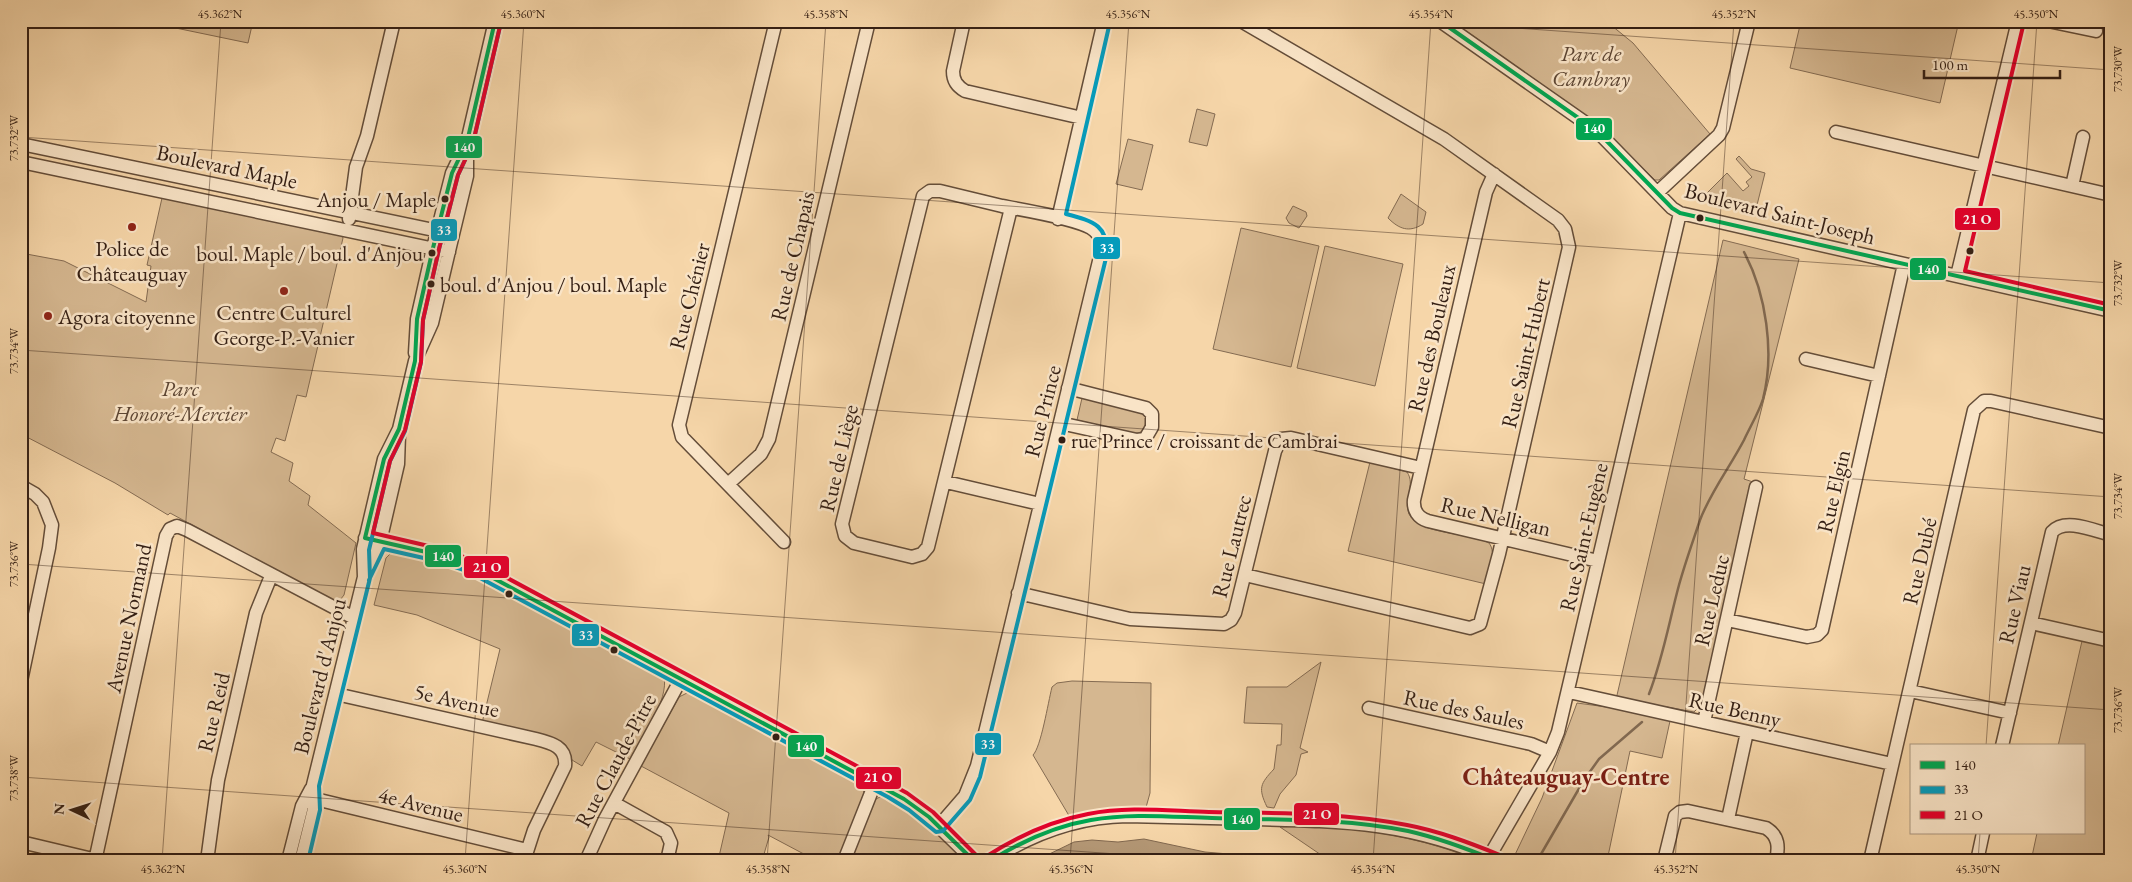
<svg xmlns="http://www.w3.org/2000/svg" width="2132" height="882" font-family="'EB Garamond',serif">
  <style>
    .green { fill: #d5b790; stroke: #846b52 }
    .water { fill: #b49876; stroke: #81684f }
    .lines { fill: none; stroke-linecap: round; stroke-linejoin: round }
    .stream { stroke: #81684f; stroke-width: 2.5 }
    .minor-casing { stroke: #644d39; stroke-width: 15 }
    .minor { stroke: #f9e4c7; stroke-width: 12 }
    .bus-1-casing { stroke: #f9e4c7; stroke-width: 8 }
    .bus-2-casing { stroke: #f9e4c7; stroke-width: 8 }
    .bus-3-casing { stroke: #f9e4c7; stroke-width: 8 }
    .bus-1 { stroke: #00a651; stroke-width: 4 }
    .bus-2 { stroke: #059bbb; stroke-width: 4 }
    .bus-3 { stroke: #e4002b; stroke-width: 4 }
    .ticks { fill: none; stroke: #341f14; stroke-width: 1; stroke-opacity: 0.45 }
    .bus-dot { fill: #341f14; stroke: #f9e4c7; stroke-width: 2 }
    .poi-dot { fill: #8f2418; stroke: #f9e4c7; stroke-width: 2 }
    .labels { text-anchor: middle; stroke-width: 5; stroke-linejoin: round; paint-order: stroke }
    .bus-label { font-size: 21px; fill: #341f14; stroke: #f9e4c7; text-anchor: end }
    .park-label { font-size: 22px; font-style: italic; fill: #5c4533; stroke: #f9e4c7 }
    .street-label { font-size: 22px; fill: #341f14; stroke: #f9e4c7 }
    .poi-label { font-size: 22px; fill: #341f14; stroke: #f9e4c7 }
    .neighbourhood-label { font-size: 24px; font-weight: bold; fill: #7a1f14; stroke: #f9e4c7 }
    .line-badge { stroke: #f9e4c7; stroke-width: 2 }
    .badge-label { font-size: 14px; text-anchor: middle; font-weight: bold; fill: #fff }
    .neatline { fill: none; stroke: #341f14; stroke-width: 2 }
    .ticks-label { font-size: 12px; text-anchor: middle; fill: #341f14 }
  </style>
  <rect width="100%" height="100%" fill="#f6d6a9"/>
  <filter id="stains"><feTurbulence type="fractalNoise" baseFrequency=".004" numOctaves="4"/><feColorMatrix values="0 0 0 0 .2 0 0 0 0 .09 0 0 0 0 .02 0 0 0 .5 -.17"/></filter>
  <radialGradient id="worn" r=".72"><stop offset=".6" stop-color="#630" stop-opacity="0"/><stop offset="1" stop-color="#630" stop-opacity=".3"/></radialGradient>
  <path class="green" d="M142 21H253L248 43Z
    M1452 21H1606L1633 43 1710 134 1659 180H1655L1598 124Z
    M1801 21H1959L1940 103 1790 68Z
    M1197 109 1215 114 1207 146 1189 142Z
    M1128 139 1153 145 1142 190 1116 184Z
    M1739 156 1751 169 1765 173 1756 209 1716 200 1706 194 1727 173 1743 191 1749 186 1746 182 1752 177 1736 159Z
    M1401 194 1426 212 1423 224C1409 233 1399 229 1388 218Z
    M162 198 342 235 343 238 306 397 297 395 285 441 276 438 271 452 293 463 289 481 310 496 308 505 356 543 344 595 340 600H331L170 513 168 515 115 483 21 434V253L64 261 146 302 151 266 147 265Z
    M1293 206 1306 212 1307 216 1299 228 1289 223 1286 218Z
    M1241 228 1319 246 1291 367 1213 349Z
    M1723 240 1799 259 1744 479 1753 482 1701 705 1694 712 1667 707 1658 717 1670 721 1662 758 1630 751 1607 861H1512L1542 798 1577 703 1614 708Z
    M1325 246 1403 264 1375 386 1297 368Z
    M1082 398 1140 412 1146 418 1145 427 1141 432 1134 434 1077 420Z
    M1370 462 1407 472C1416 485 1403 499 1409 514 1419 535 1469 532 1489 543 1497 553 1489 572 1486 584L1348 551Z
    M401 552 459 566 664 676C669 701 642 737 630 759L596 742 582 766 572 760 565 744 554 738 482 723 500 649 417 615 374 605 386 558 391 553Z
    M2082 641 2111 647V832L2104 861H2031L2037 833H2083V746H2058Z
    M1321 662 1300 748 1308 752 1301 754 1296 775 1280 794 1274 808 1267 807C1258 788 1260 784 1274 769L1277 745H1281L1282 724 1244 723 1247 687H1287Z
    M1072 681 1151 683 1150 793 1145 811 1071 819 1033 755C1041 747 1048 703 1052 687L1057 683Z
    M691 691 862 783 864 793 838 861H817L768 835 769 837 762 861H718L729 813 641 766 679 697Z
    M884 795 925 820 965 861H851L874 800Z
    M1302 826C1367 828 1419 837 1480 861H1330L1280 827Z"/>
  <path class="water" d="M1144 839 1205 852 1252 856 1271 861H1035L1074 842 1092 840 1118 842Z"/>
  <g class="lines">
    <path class="stream" d="M1649 694C1663 658 1669 622 1679 585 1685 563 1693 541 1700 520 1711 491 1730 467 1744 440 1750 427 1759 412 1763 399 1775 353 1766 293 1744 252
      M1537 861 1584 780 1599 759 1642 722"/>
    <g class="minor-casing">
      <path id="minor" d="M776 21 679 425 682 437 784 542
        M964 21 953 71C953 81 957 86 965 91L1082 118
        M1241 21 1444 139 1558 220 1565 229 1569 247 1499 554 1480 624 1470 628 1245 575
        M1440 21 1597 131 1672 208 1680 213 2111 311
        M2048 21 2096 31
        M1836 132 2111 195
        M21 144 453 234
        M21 162 449 252
        M1494 174 1486 192 1414 500C1413 510 1418 518 1428 521L1598 561
        M2072 186 2083 137
        M1658 192 1719 135 1723 128 1749 21
        M349 219 356 167 367 136 394 21
        M1058 219 1104 21
        M1957 276 2018 21
        M415 353 417 319 433 248 452 173 467 142 495 21
        M1806 359 1879 376
        M1060 423 1137 440 1145 439 1152 427V414L1146 408 1068 388
        M946 482 1040 504
        M728 484 761 454 769 439 869 21
        M21 486 35 494 43 502 52 525 49 548 21 681
        M365 538 448 557 482 572 904 799 929 817 974 861
        M364 577 377 553 380 542 398 464 399 434
        M1018 593 1130 619 1224 624 1231 620 1235 613 1275 451 1281 439 1291 438 1421 468
        M1727 620 1807 637 1817 635 1822 630 1904 264
        M2031 623 2111 641
        M1910 691 2010 713
        M1569 692 1892 764
        M336 694 536 739C552 743 567 747 565 766L534 830 524 861
        M1369 708 1531 744 1550 752
        M1704 722 1756 487
        M2002 746 2052 532C2065 517 2095 531 2111 535
        M307 797 527 850
        M614 803 666 832 671 843 667 861
        M1728 819 1747 732
        M939 826 965 796 977 766 1100 257 1101 240C1099 235 1096 231 1091 228 1073 218 1024 210 1002 206L940 191H930L923 196 842 524 845 536 854 543 912 557 922 554 928 547 1011 208
        M21 842 101 861
        M1489 857 1550 752 1558 732 1680 213
        M95 861 166 536 170 529 177 526 187 530 354 618
        M207 861 218 780 256 613 271 576
        M288 861 302 806 311 789
        M301 861 314 809 313 785 364 577 363 549 384 459 399 429 415 361 432 323 453 234 467 176V142
        M586 861 605 819 681 679
        M844 861 875 783
        M990 861C1031 834 1077 817 1127 816 1169 817 1211 818 1252 819 1345 821 1412 822 1498 861
        M1664 861 1675 816 1680 812 1688 811 1766 828C1779 836 1779 847 1776 861
        M1870 861 1974 410 1984 401H1991L2111 428
        M1977 861 1983 833"/>
    </g>
    <use href="#minor" class="minor"/>
    <g class="bus-1-casing">
      <path id="bus-1" d="M495 21 467 142 452 173 433 248 417 319 415 361 399 429 384 459 365 538 448 557 482 572 904 799 929 817 974 861
        M1440 21 1597 131 1672 208 1680 213 2111 311
        M990 861C1022 841 1055 826 1091 820 1131 813 1172 817 1212 818 1277 820 1344 818 1408 831 1439 838 1468 849 1497 861"/>
    </g>
    <g class="bus-2-casing">
      <path id="bus-2" d="M369 580 384 549 437 561 467 571 888 797 909 810 936 832 943 831 970 800 980 777 1106 258C1110 226 1094 221 1066 214L1110 22
        M308 861 320 810 319 786 370 578 369 550 390 461 405 431 421 362 423 320 439 249 458 175 473 143 501 22"/>
    </g>
    <g class="bus-3-casing">
      <path id="bus-3" d="M501 22 473 143 458 175 439 249 423 320 421 362 405 430 390 461 373 533 450 551 485 566 907 793 933 812 978 857
        M2024 22 1965 271 2111 305
        M987 856C1018 836 1051 821 1088 814 1128 806 1169 811 1209 812 1275 813 1342 812 1407 825 1439 831 1470 843 1500 855"/>
    </g>
    <use href="#bus-1" class="bus-1"/>
    <use href="#bus-2" class="bus-2"/>
    <use href="#bus-3" class="bus-3"/>
  </g>
  <path class="ticks" d="M1416 21 2111 70M21 137 2111 283M21 350 2111 497M21 564 2111 710M1986 746 2037 21M21 777 1216 861M162 861 221 21M465 861 524 21M767 861 826 21M1070 861 1129 21M1373 861 1431 21M1675 861 1734 21M1978 861 1980 833"/>
  <g class="bus-dot">
    <circle cx="445" cy="199" r="4.5"/>
    <circle cx="1700" cy="218" r="4.5"/>
    <circle cx="1970" cy="251" r="4.5"/>
    <circle cx="432" cy="253" r="4.5"/>
    <circle cx="431" cy="284" r="4.5"/>
    <circle cx="1062" cy="440" r="4.5"/>
    <circle cx="509" cy="594" r="4.5"/>
    <circle cx="614" cy="650" r="4.5"/>
    <circle cx="776" cy="737" r="4.5"/>
  </g>
  <g class="poi-dot">
    <circle cx="132" cy="227" r="5"/>
    <circle cx="284" cy="291" r="5"/>
    <circle cx="48" cy="316" r="5"/>
  </g>
  <g class="labels">
    <g class="bus-label">
      <text x="436" y="207">Anjou / Maple</text>
      <text x="423" y="261">boul. Maple / boul. d'Anjou</text>
      <text x="440" y="292" text-anchor="start">boul. d'Anjou / boul. Maple</text>
      <text x="1071" y="448" text-anchor="start">rue Prince / croissant de Cambrai</text>
    </g>
    <g class="park-label">
      <text x="1591" y="61">Parc de<tspan x="1591" dy="25">Cambray</tspan></text>
      <text x="180" y="396">Parc<tspan x="180" dy="25">Honoré-Mercier</tspan></text>
    </g>
    <g class="street-label">
      <text transform="translate(227 166) rotate(12)" y="8">Boulevard Maple</text>
      <text transform="translate(1780 213) rotate(14)" y="8">Boulevard Saint-Joseph</text>
      <text transform="translate(792 256) rotate(-77)" y="8">Rue de Chapais</text>
      <text transform="translate(689 296) rotate(-76)" y="8">Rue Chénier</text>
      <text transform="translate(1431 338) rotate(-77)" y="8">Rue des Bouleaux</text>
      <text transform="translate(1525 353) rotate(-77)" y="8">Rue Saint-Hubert</text>
      <text transform="translate(1042 411) rotate(-76)" y="8">Rue Prince</text>
      <text transform="translate(838 458) rotate(-77)" y="8">Rue de Liège</text>
      <text transform="translate(1833 491) rotate(-77)" y="8">Rue Elgin</text>
      <text transform="translate(1496 516) rotate(13)" y="8">Rue Nelligan</text>
      <text transform="translate(1583 537) rotate(-77)" y="8">Rue Saint-Eugène</text>
      <text transform="translate(1231 546) rotate(-76)" y="8">Rue Lautrec</text>
      <text transform="translate(1919 561) rotate(-77)" y="8">Rue Dubé</text>
      <text transform="translate(1711 600) rotate(-77)" y="8">Rue Leduc</text>
      <text transform="translate(2014 604) rotate(-77)" y="8">Rue Viau</text>
      <text transform="translate(128 618) rotate(-78)" y="8">Avenue Normand</text>
      <text transform="translate(319 676) rotate(-76)" y="8">Boulevard d'Anjou</text>
      <text transform="translate(457 700) rotate(13)" y="8">5e Avenue</text>
      <text transform="translate(1464 709) rotate(12)" y="8">Rue des Saules</text>
      <text transform="translate(1735 709) rotate(13)" y="8">Rue Benny</text>
      <text transform="translate(213 712) rotate(-77)" y="8">Rue Reid</text>
      <text transform="translate(615 760) rotate(-62)" y="8">Rue Claude-Pitre</text>
      <text transform="translate(421 804) rotate(14)" y="8">4e Avenue</text>
    </g>
    <g class="poi-label">
      <text x="132" y="256">Police de<tspan x="132" dy="25">Châteauguay</tspan></text>
      <text x="284" y="320">Centre Culturel<tspan x="284" dy="25">George-P.-Vanier</tspan></text>
      <text x="58" y="324" text-anchor="start">Agora citoyenne</text>
    </g>
    <g class="neighbourhood-label">
      <text x="1566" y="785">Châteauguay-Centre</text>
    </g>
  </g>
  <g class="line-badge">
    <rect x="1575" y="117" width="38" height="24" rx="5" fill="#00a651"/>
    <rect x="445" y="135" width="38" height="24" rx="5" fill="#00a651"/>
    <rect x="1954" y="207" width="47" height="24" rx="5" fill="#e4002b"/>
    <rect x="430" y="218" width="28" height="24" rx="5" fill="#059bbb"/>
    <rect x="1092" y="236" width="29" height="24" rx="5" fill="#059bbb"/>
    <rect x="1909" y="257" width="38" height="24" rx="5" fill="#00a651"/>
    <rect x="424" y="544" width="38" height="24" rx="5" fill="#00a651"/>
    <rect x="463" y="555" width="47" height="24" rx="5" fill="#e4002b"/>
    <rect x="571" y="623" width="29" height="24" rx="5" fill="#059bbb"/>
    <rect x="974" y="732" width="28" height="24" rx="5" fill="#059bbb"/>
    <rect x="787" y="734" width="38" height="24" rx="5" fill="#00a651"/>
    <rect x="855" y="766" width="47" height="24" rx="5" fill="#e4002b"/>
    <rect x="1293" y="802" width="47" height="24" rx="5" fill="#e4002b"/>
    <rect x="1223" y="807" width="38" height="24" rx="5" fill="#00a651"/>
  </g>
  <g class="badge-label">
    <text x="1594" y="133">140</text>
    <text x="464" y="152">140</text>
    <text x="1977" y="224">21 O</text>
    <text x="444" y="235">33</text>
    <text x="1107" y="253">33</text>
    <text x="1928" y="274">140</text>
    <text x="443" y="561">140</text>
    <text x="487" y="572">21 O</text>
    <text x="586" y="640">33</text>
    <text x="988" y="749">33</text>
    <text x="806" y="751">140</text>
    <text x="878" y="782">21 O</text>
    <text x="1317" y="819">21 O</text>
    <text x="1242" y="824">140</text>
  </g>
  <rect width="2132" height="882" fill="none" stroke="#f6d6a9" stroke-width="55"/>
  <rect x="1910" y="744" width="175" height="90" fill="#f9e4c7" stroke="#aa957f"/>
  <rect x="1920" y="761" width="25" height="8" fill="#00a651" stroke="#aa957f"/>
  <text x="1954" y="770" font-size="15" fill="#341f14">140</text>
  <rect x="1920" y="786" width="25" height="8" fill="#059bbb" stroke="#aa957f"/>
  <text x="1954" y="794" font-size="15" fill="#341f14">33</text>
  <rect x="1920" y="811" width="25" height="8" fill="#e4002b" stroke="#aa957f"/>
  <text x="1954" y="820" font-size="15" fill="#341f14">21 O</text>
  <g transform="translate(72 810) rotate(274)" stroke="#f9e4c7" stroke-width="4" paint-order="stroke">
  <path d="M0-4L9 19L0 12L-9 19Z" fill="#341f14"/>
  <text y="-8" font-size="14" font-weight="bold" text-anchor="middle" fill="#341f14">N</text>
  </g>
  <path d="M1924 70v8h136v-8" fill="none" stroke="#341f14" stroke-width="2.5"/>
  <text x="1932" y="70" font-size="15" fill="#341f14" stroke="#f9e4c7" stroke-width="4" paint-order="stroke">100 m</text>
  <rect x="28" y="28" width="2076" height="826" class="neatline"/>
  <g class="ticks-label">
    <text x="220" y="18">45.362°N</text>
    <text x="523" y="18">45.360°N</text>
    <text x="826" y="18">45.358°N</text>
    <text x="1128" y="18">45.356°N</text>
    <text x="1431" y="18">45.354°N</text>
    <text x="1734" y="18">45.352°N</text>
    <text x="2036" y="18">45.350°N</text>
    <text transform="translate(2118 69) rotate(-90)" y="4">73.730°W</text>
    <text transform="translate(14 138) rotate(-90)" y="4">73.732°W</text>
    <text transform="translate(2118 283) rotate(-90)" y="4">73.732°W</text>
    <text transform="translate(14 351) rotate(-90)" y="4">73.734°W</text>
    <text transform="translate(2118 496) rotate(-90)" y="4">73.734°W</text>
    <text transform="translate(14 564) rotate(-90)" y="4">73.736°W</text>
    <text transform="translate(2118 710) rotate(-90)" y="4">73.736°W</text>
    <text transform="translate(14 778) rotate(-90)" y="4">73.738°W</text>
    <text x="163" y="873">45.362°N</text>
    <text x="465" y="873">45.360°N</text>
    <text x="768" y="873">45.358°N</text>
    <text x="1071" y="873">45.356°N</text>
    <text x="1373" y="873">45.354°N</text>
    <text x="1676" y="873">45.352°N</text>
    <text x="1978" y="873">45.350°N</text>
  </g>
  <rect width="100%" height="100%" filter="url(#stains)"/>
  <rect width="100%" height="100%" fill="url(#worn)"/>
</svg>
